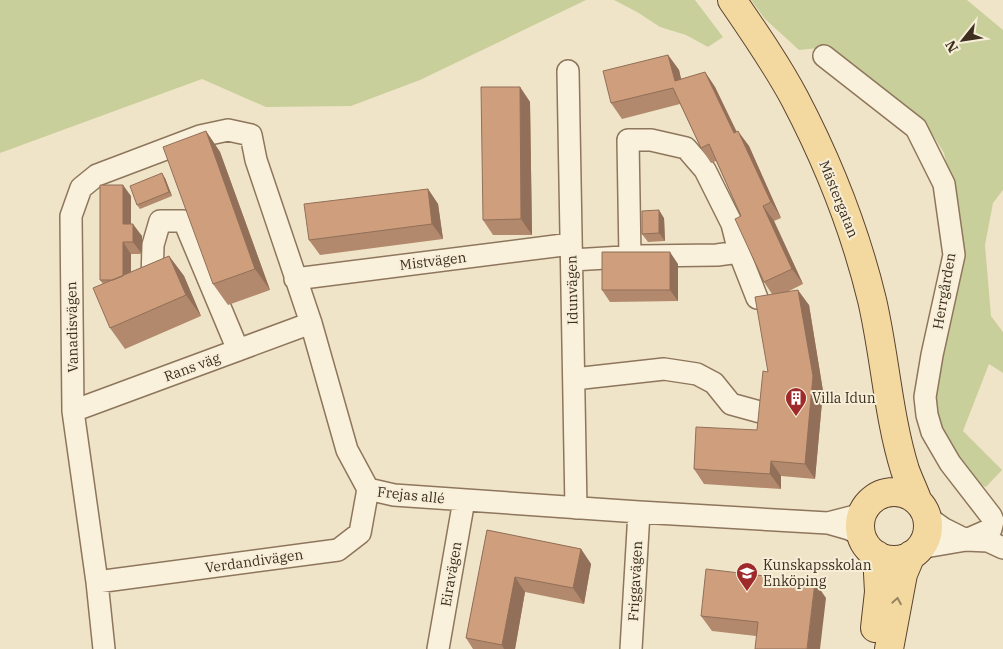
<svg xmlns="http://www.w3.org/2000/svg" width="1003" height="649" font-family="'IBM Plex Serif',serif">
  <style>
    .green { fill: #c9cf9b }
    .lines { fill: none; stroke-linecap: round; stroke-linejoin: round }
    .minor-casing { stroke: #8d765c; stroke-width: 24 }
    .major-casing { stroke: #5b4430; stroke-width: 30 }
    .minor { stroke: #faf1dc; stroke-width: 21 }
    .major { stroke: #f3d9a0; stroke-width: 28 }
    .wall { fill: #b2896c }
    .shaded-wall { fill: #916f58 }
    .building { fill: #cf9f7d; stroke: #916f58 }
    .oneway { stroke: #988460 }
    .labels { text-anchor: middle; stroke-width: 4; stroke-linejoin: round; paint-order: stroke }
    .street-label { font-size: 14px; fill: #3d2e20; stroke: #f7eed8 }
    .poi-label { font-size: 14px; fill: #3d2e20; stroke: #f7eed8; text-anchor: start }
  </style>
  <rect width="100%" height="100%" fill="#f0e4c8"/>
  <path class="green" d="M0 0H586L420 80 351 106 266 107 202 79 0 153Z
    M614 0H695L723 37 708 47 686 35 660 27 637 12Z
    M751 0H967L1003 30V190L993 203 985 245 991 316 1003 332V373L989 364 963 431 1002 470 986 487 974 483 957 459 934 414 951 184 944 153 927 126 819 48 799 50 765 19Z"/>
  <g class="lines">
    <g class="minor-casing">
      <path id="minor" d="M824 56 916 128 944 184 954 255 932 355 925 397 927 415 932 432 950 463 991 516 993 521 991 529 966 540
        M568 71 576 508
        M739 252 757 298
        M572 260 640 256 717 255 739 252 732 224 705 170 686 148 651 140H628L630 257
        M295 279 571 244
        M152 281 153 245 160 221H184L238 350
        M574 379 664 369 697 374 714 383 731 404 760 412
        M73 411 311 323
        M927 517 944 529 966 540
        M828 523 855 516 868 504
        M919 548 966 540 988 541 1003 548
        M97 582 338 550 360 533 368 489
        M104 649 97 582 73 411 71 216 81 188 97 175 200 136 228 130 251 135 256 160 311 323 347 450 368 489 394 495 639 512 828 523 849 529 862 535
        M438 649 464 500
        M631 649 639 512"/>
    </g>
    <g class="major-casing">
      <path id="major" d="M732 0C754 32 777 65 795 99 828 162 855 230 872 300 885 356 888 415 905 470 909 481 914 491 918 502
        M860 526a34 34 0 1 1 68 0a34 34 0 1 1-68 0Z
        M875 628 879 592 877 555
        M889 649 903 574 911 555"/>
    </g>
    <use href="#minor" class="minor"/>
    <use href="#major" class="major"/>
  </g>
  <path class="wall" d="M668 55 679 70 681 79 705 72 715 87 737 132 749 146 781 218 774 221 803 284 787 292 809 305 823 391 815 479 781 476V489L704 484 694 469 757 430 768 372 772 294 764 282 741 216 716 161 711 163 701 148 680 104 622 119 611 103Z
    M520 87 530 102 532 235H493L483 220Z
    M206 131 220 152 270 290 228 305 213 284Z
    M165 178 172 196 140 209 137 205Z
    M428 189 438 204 443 239 320 255 309 240Z
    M131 196V224L142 236V254H131V272L169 256 184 276 201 316 125 349 110 328 103 284 100 280Z
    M664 218 665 241 648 242 642 234Z
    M678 264V301L610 302 602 290Z
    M487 530 581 549 591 564 584 604 525 592 515 649H473L466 638Z
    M826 598 756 636 712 631 701 616Z"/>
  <path class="shaded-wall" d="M668 55 679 70 685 96 675 81Z
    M705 72 715 87 744 148 734 133Z
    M520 87 530 102 532 235 521 219Z
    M206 131 220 152 270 290 255 269Z
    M738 131 749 146 781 218 771 202Z
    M162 173 165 178 172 196 169 192Z
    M123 185 131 196V236L123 224Z
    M428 189 438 204 443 239 432 224Z
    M763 206 774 221 803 284 792 269Z
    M659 210 664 218 665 241 659 233Z
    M133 224 142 236V254L133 242Z
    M123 242 131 254V292L123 280Z
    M670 252 678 264V301L670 290Z
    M169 256 184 276 201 316 186 295Z
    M798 290 809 305 823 391 815 479 805 464Z
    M771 461 781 476V489L770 474Z
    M581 549 591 564 584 604 573 588Z
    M515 577 525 592 515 649H504L502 645Z
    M815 582 826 598 820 649H807Z"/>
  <path class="building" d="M668 55 675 81 705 72 734 133 738 131 771 202 763 206 792 269 764 282 735 219 741 216 709 144 701 148 673 88 611 103 603 71Z
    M481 87H520L521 219 483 220Z
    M206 131 255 269 213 284 163 147Z
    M162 173 169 192 137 205 130 186Z
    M100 185H123V224H133V242H123V276L113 280H100Z
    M428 189 432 224 309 240 304 204Z
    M659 210V233L642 234V211Z
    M602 252H670V290H602Z
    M169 256 186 295 110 328 93 288Z
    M798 290 813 376 805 464 771 461 770 474 694 469 696 427 757 430 763 371 768 372 755 297Z
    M487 530 581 549 573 588 515 577 502 645 466 638Z
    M706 569 815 582 807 649H755L758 622 701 616Z"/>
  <defs><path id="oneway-chevron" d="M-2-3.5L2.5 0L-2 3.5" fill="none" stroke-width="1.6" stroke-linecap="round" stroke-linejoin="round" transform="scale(1.25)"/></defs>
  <use class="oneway" href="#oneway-chevron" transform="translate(897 601) rotate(-80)"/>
  <defs>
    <g id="building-pin" transform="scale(1.125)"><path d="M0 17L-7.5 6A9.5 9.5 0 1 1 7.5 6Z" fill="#9e2a2b" stroke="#f7eed8"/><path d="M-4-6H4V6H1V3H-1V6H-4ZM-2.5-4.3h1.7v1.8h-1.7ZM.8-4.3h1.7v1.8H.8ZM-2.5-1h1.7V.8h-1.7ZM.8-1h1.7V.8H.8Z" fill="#fff"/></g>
    <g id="school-pin" transform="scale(1.125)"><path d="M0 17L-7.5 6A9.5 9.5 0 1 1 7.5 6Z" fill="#9e2a2b" stroke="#f7eed8"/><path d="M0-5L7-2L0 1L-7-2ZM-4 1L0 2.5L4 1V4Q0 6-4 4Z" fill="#fff"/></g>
  </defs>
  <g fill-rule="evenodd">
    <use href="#building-pin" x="796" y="398"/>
    <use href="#school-pin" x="747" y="573"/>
  </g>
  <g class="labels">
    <g class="street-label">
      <text transform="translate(839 199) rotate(68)" y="5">Mästergatan</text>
      <text transform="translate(433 261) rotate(-7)" y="5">Mistvägen</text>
      <text transform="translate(572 290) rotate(-91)" y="5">Idunvägen</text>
      <text transform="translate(944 291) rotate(-80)" y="5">Herrgården</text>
      <text transform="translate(72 327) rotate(-91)" y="5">Vanadisvägen</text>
      <text transform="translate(192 367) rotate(-20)" y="5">Rans väg</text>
      <text transform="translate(411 495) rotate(6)" y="5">Frejas allé</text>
      <text transform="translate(254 561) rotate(-8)" y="5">Verdandivägen</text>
      <text transform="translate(451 574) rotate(-80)" y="5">Eiravägen</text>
      <text transform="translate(635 581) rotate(-87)" y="5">Friggavägen</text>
    </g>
    <g class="poi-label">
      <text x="812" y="403">Villa Idun</text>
      <text x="763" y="570">Kunskapsskolan<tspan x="763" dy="16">Enköping</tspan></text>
    </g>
  </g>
  <g transform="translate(963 40) rotate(240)" stroke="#f7eed8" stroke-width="4" paint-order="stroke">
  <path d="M0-4L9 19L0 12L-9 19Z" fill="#3d2e20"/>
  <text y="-8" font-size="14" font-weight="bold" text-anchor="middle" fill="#3d2e20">N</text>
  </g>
</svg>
